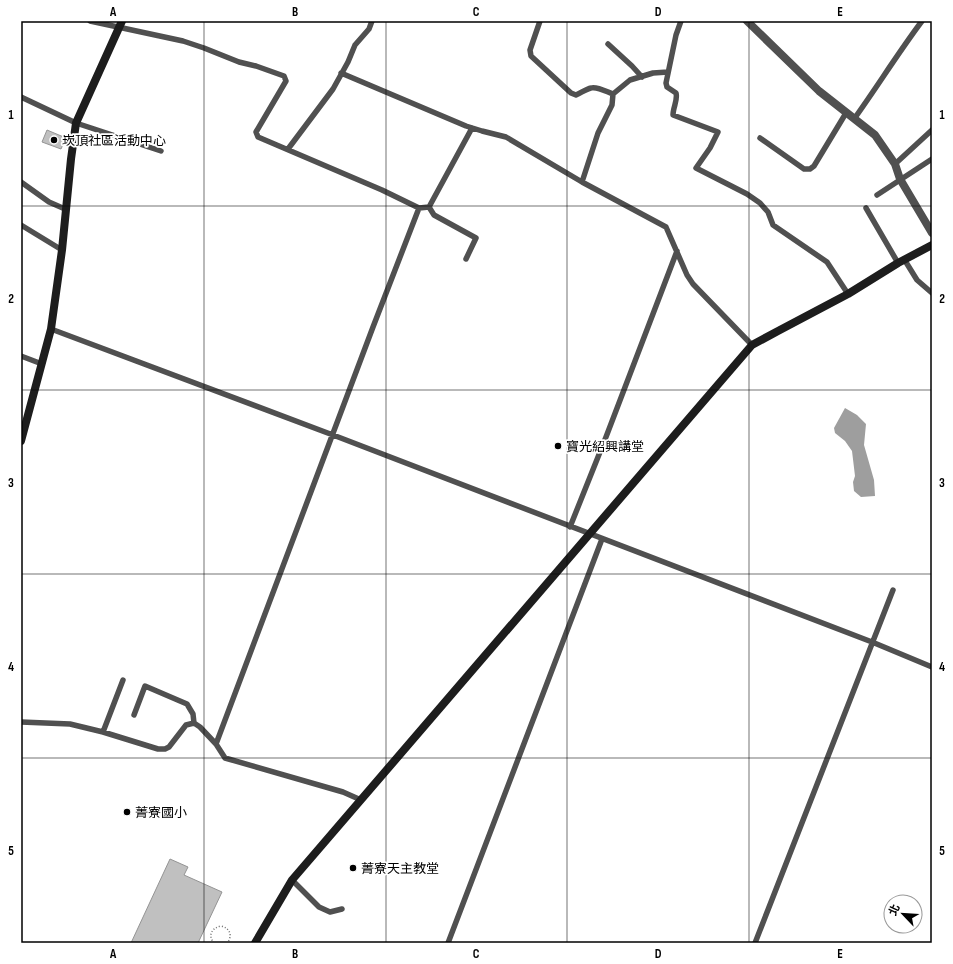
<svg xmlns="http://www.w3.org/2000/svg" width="953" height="964" font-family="'Sofia Sans Condensed','Noto Sans TC',sans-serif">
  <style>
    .water { fill: #9e9e9e }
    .building { fill: #c0c0c0; stroke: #949494 }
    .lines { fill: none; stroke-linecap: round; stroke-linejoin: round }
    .path { stroke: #727272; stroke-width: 1.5; stroke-dasharray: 1 2; stroke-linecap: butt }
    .lane { stroke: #505050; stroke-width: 5.5 }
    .street { stroke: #505050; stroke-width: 8 }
    .secondary { stroke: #1d1d1d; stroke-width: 8 }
    .grid { fill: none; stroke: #000; stroke-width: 1; stroke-opacity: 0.55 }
    .poi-dot { fill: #000; stroke: #fff; stroke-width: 1.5 }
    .labels { text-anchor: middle; stroke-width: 3.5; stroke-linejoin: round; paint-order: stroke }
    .poi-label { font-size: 13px; fill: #000; stroke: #fff; text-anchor: start }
    .neatline { fill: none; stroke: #000; stroke-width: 1.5 }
    .grid-label { font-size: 13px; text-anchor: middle; font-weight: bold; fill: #000 }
  </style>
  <rect width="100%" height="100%" fill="#fff"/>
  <path class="water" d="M845 408 857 415 866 424 864 445 874 480 875 496 861 497 854 491 853 482 855 476 852 451 845 441 835 433 834 428Z"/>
  <path class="building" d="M47 130 66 138 61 149 42 142Z
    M170 859 188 867 184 875 222 892 198 943H131Z"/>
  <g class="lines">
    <path class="path" d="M214 943C208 936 211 928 221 926 230 928 233 936 227 943"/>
    <path class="lane" d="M90 21 183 41 204 48 239 62 256 66 284 76 286 81 256 132 258 137 382 190 419 208 429 207 472 128
      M540 21 530 50 531 56 571 93 576 95C581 93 586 89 591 88 597 86 607 92 613 94
      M681 21 676 35 666 83 667 87 676 93C678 100 673 107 673 115L718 132 710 148 696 168 747 194 760 203 768 212 773 225 827 262 848 294
      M608 44 632 66 642 77
      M341 73 466 126 482 131 506 137 582 182 666 227 687 275 693 284 752 345
      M21 97 76 123 161 151
      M854 119C877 87 898 53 922 21
      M760 138 804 169H810L814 166 846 113
      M288 149 333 89 348 62 355 45 369 29 372 21
      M895 164 932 130
      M21 182 49 202 65 209
      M582 182 598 133 612 105 613 94 630 80 653 73 668 72
      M877 195 932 159
      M429 207 434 215 476 238 466 259
      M866 208 898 263
      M21 225 62 250
      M904 259 917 280 932 293
      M51 329 333 435 872 642 932 667
      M21 356 42 364
      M570 527 606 437 677 251
      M134 715 145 686 187 704 193 714 194 723
      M21 722 70 724 103 732 158 749H165L169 747 186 725 194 723 200 727 216 744
      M103 732 123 680
      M361 800 343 792 225 758 216 744 373 327 419 208
      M292 880 319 907 330 912 342 909
      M448 943 602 539
      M755 943 893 590"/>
    <path class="street" d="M747 21 819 91 875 135 895 164 900 179 932 233"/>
    <path class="secondary" d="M21 441 51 329 62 250 71 159 76 123 122 21
      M255 943 292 880 752 345 778 331 848 294 898 263 932 245"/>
  </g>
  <path class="grid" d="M204 21V943M386 21V943M567 21V943M749 21V943M21 206H932M21 390H932M21 574H932M21 758H932"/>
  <g class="poi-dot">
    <circle cx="54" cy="140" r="4"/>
    <circle cx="558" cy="446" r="4"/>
    <circle cx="127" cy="812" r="4"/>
    <circle cx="353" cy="868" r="4"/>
  </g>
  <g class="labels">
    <g class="poi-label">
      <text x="62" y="145">崁頂社區活動中心</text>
      <text x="566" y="451">寶光紹興講堂</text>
      <text x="135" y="817">菁寮國小</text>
      <text x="361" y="873">菁寮天主教堂</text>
    </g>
  </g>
  <rect width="953" height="964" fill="none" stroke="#ffffff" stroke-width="44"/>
  <g transform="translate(903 914) rotate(295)"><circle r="19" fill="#ffffff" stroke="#999999"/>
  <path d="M0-3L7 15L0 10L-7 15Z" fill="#000000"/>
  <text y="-6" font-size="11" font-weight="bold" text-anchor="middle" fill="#000000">北</text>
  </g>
  <rect x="22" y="22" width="909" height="920" class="neatline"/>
  <g class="grid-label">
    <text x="113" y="16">A</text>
    <text x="295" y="16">B</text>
    <text x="476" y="16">C</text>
    <text x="658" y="16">D</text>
    <text x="840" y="16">E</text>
    <text x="11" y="119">1</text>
    <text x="942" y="119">1</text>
    <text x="11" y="303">2</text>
    <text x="942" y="303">2</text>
    <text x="11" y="487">3</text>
    <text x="942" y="487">3</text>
    <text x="11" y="671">4</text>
    <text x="942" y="671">4</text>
    <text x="11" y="855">5</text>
    <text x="942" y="855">5</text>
    <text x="113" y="958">A</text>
    <text x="295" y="958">B</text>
    <text x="476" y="958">C</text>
    <text x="658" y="958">D</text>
    <text x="840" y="958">E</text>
  </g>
</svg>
